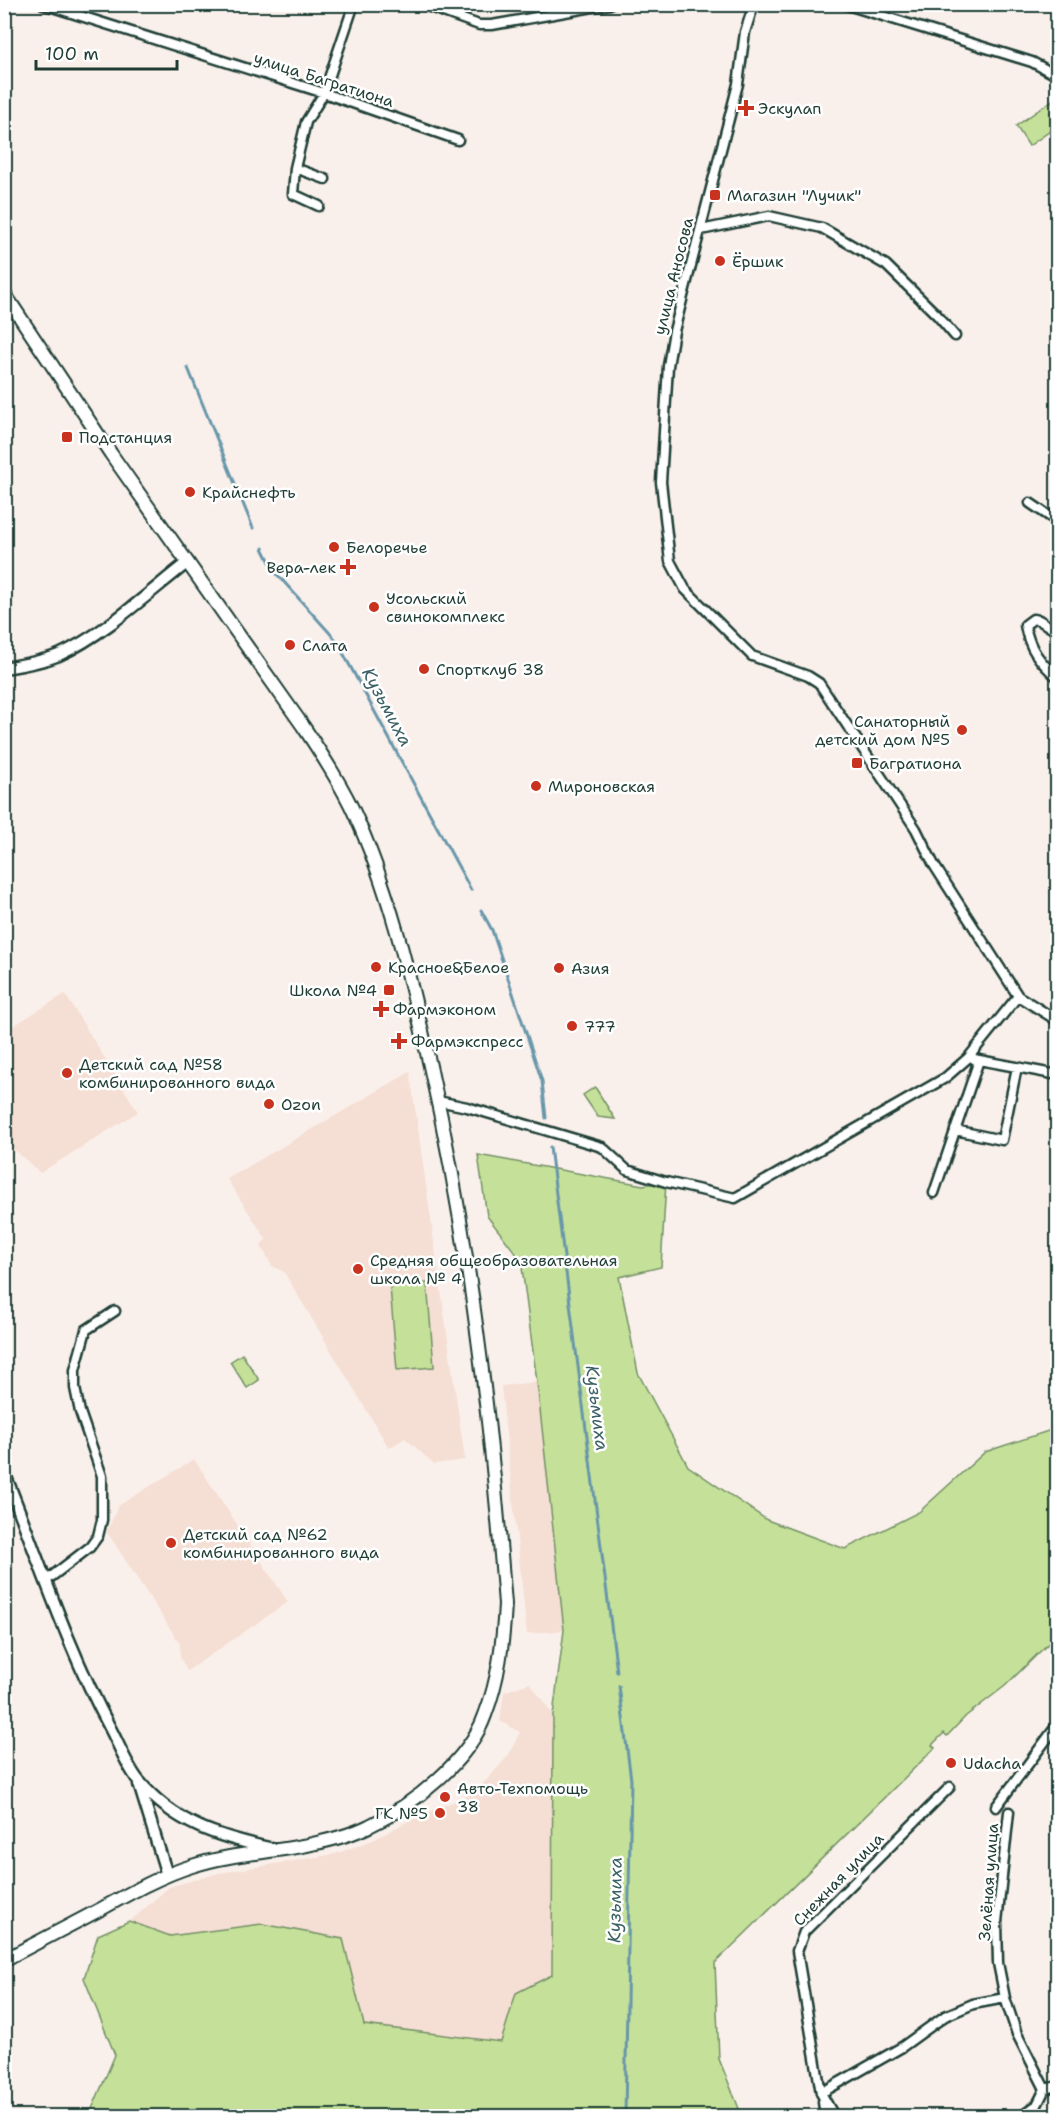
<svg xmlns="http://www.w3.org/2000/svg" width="1062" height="2121" font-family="'Shantell Sans',sans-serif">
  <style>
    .built { fill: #f5ded3 }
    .green { fill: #c5e199; stroke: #728f66; stroke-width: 1.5 }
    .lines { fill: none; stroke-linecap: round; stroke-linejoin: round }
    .stream { stroke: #6796aa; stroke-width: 3 }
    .minor-casing { stroke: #1f3d34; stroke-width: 13 }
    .tertiary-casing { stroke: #1f3d34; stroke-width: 15 }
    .secondary-casing { stroke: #1f3d34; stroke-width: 16 }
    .minor { stroke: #fff; stroke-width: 8 }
    .tertiary { stroke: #fff; stroke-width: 10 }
    .secondary { stroke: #fff; stroke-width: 12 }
    .poi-dot { fill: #c8321e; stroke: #fff; stroke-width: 2 }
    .labels { text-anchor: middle; stroke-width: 5; stroke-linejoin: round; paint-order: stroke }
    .street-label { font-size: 16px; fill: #1f3d34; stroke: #fff }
    .poi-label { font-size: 16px; fill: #1f3d34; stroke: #fff; text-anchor: start }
    .water-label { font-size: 18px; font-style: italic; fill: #3d6265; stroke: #fff }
  </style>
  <rect width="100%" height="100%" fill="#faf0eb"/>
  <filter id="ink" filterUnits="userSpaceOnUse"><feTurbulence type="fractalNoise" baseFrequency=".0167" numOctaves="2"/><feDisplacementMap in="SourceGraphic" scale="12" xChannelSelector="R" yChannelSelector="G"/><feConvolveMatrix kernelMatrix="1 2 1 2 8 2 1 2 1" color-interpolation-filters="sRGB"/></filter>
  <g filter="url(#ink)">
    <path class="built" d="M65 994 138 1112 40 1173 5 1141V1031Z
      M410 1072 465 1460 434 1464 405 1438 389 1448 284 1272 272 1266 261 1246 266 1239 227 1179Z
      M537 1382 564 1630 527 1634 501 1386Z
      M194 1459 288 1602 187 1671 180 1657V1644L107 1532 118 1506Z
      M530 1683 553 1715 552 1975 516 1993 501 2042 364 2025 262 1924 170 1936 129 1922 169 1887 219 1873 335 1854 373 1840 412 1819 463 1798 482 1785 508 1756 520 1732 500 1721 504 1692Z"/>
    <path class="green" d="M1054 99 1057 104V126L1029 146 1016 126Z
      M595 1087 615 1119 598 1117 583 1095Z
      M478 1155 643 1185 666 1182 661 1267 619 1277 638 1373 688 1466 767 1520 845 1549 919 1512 985 1452 1057 1428V1635L1005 1686 966 1716 947 1736 944 1733 932 1745 935 1748 715 1963 719 2059 742 2116H89L115 2055 84 1978 98 1935 129 1921 170 1936 262 1924 343 1939 364 2025 501 2042 516 1993 552 1975 553 1715 564 1630 537 1382 521 1260 487 1216Z
      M427 1283 434 1367 397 1370 390 1287Z
      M242 1354 259 1380 247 1388 230 1362Z"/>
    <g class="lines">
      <path class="stream" d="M188 368 253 528
        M263 548 275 572 336 640 471 890
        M481 910 492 930 542 1081 546 1118
        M550 1147 617 1672
        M619 1686 631 1780 625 2116"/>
      <g class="minor-casing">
        <path id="minor" d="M43 4 324 93 458 140
          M421 4 479 25H492L610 4
          M754 4 745 32 738 84 674 331 668 366 661 482 670 561 685 589 752 656 808 676 819 683 916 829 934 865 1018 996 1058 1021
          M844 4 1032 62 1058 76
          M295 168 293 194 319 206
          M325 179 295 168 306 122 324 93 354 4
          M701 230 769 216 822 228 886 265 937 315 955 336
          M1030 503 1058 522
          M1058 632 1039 620 1033 619 1025 625C1029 649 1040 662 1058 678
          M974 1059 1058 1075
          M438 1101 467 1107 602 1147 627 1170 666 1182 735 1198 945 1078 968 1058 1018 996
          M955 1130 1002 1140 1017 1067
          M934 1193 979 1060
          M47 1580 90 1547 98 1536 102 1520V1476L80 1412 75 1388V1370L86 1330 115 1311
          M996 1807 1058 1724
          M1009 1812 997 1922 998 1963 1005 1998 1017 2034 1045 2089 1037 2105 1022 2116
          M1045 2089 1058 2086
          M821 2093 902 2047 945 2016 973 2004 1005 1998
          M823 2102 825 2116
          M834 2116 821 2093 797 1951 804 1932 950 1787"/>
      </g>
      <g class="tertiary-casing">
        <path id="tertiary" d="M4 668C23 665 41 662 59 655 105 634 148 593 188 562
          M4 1472C38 1557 67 1647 110 1728 119 1745 127 1766 138 1780 175 1825 220 1837 273 1849
          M139 1784 167 1875"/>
      </g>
      <g class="secondary-casing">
        <path id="secondary" d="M4 293 111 454 303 726C321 753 338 779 352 808 390 889 410 979 430 1066 470 1244 491 1422 505 1604 503 1642 499 1679 485 1715 469 1761 412 1806 369 1826 351 1835 331 1840 312 1844 272 1853 231 1853 192 1866 160 1876 130 1893 101 1909 69 1926 36 1943 4 1960"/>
      </g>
      <use href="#minor" class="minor"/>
      <use href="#tertiary" class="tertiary"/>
      <use href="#secondary" class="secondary"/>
    </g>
  </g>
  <g class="poi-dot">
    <path d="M743 99h6v6h6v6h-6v6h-6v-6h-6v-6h6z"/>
    <rect x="709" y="189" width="12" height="12" rx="3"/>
    <circle cx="720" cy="261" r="6"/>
    <rect x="61" y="431" width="12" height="12" rx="3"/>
    <circle cx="190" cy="492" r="6"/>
    <circle cx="334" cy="547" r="6"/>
    <path d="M345 558h6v6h6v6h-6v6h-6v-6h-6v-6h6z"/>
    <circle cx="374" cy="607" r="6"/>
    <circle cx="290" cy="645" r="6"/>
    <circle cx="424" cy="669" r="6"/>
    <circle cx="962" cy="730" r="6"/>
    <rect x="851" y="757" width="12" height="12" rx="3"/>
    <circle cx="536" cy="786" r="6"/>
    <circle cx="376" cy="967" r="6"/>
    <circle cx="559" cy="968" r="6"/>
    <rect x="383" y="984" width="12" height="12" rx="3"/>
    <path d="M378 1000h6v6h6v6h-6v6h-6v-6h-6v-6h6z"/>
    <circle cx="572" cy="1026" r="6"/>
    <path d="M396 1032h6v6h6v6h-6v6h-6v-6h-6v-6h6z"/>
    <circle cx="67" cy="1073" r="6"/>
    <circle cx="269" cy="1104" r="6"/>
    <circle cx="358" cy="1269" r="6"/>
    <circle cx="171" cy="1543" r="6"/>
    <circle cx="951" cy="1763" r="6"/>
    <circle cx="445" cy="1797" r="6"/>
    <circle cx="440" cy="1813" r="6"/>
  </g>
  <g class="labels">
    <g class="street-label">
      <text transform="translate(324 79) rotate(18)" y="6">улица Багратиона</text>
      <text transform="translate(673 276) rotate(-76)" y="6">улица Аносова</text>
      <text transform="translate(838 1879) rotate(-46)" y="6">Снежная улица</text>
      <text transform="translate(988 1882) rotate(-86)" y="6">Зелёная улица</text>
    </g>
    <g class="poi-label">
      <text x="758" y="114">Эскулап</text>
      <text x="727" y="201">Магазин "Лучик"</text>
      <text x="732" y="267">Ёршик</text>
      <text x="79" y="443">Подстанция</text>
      <text x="202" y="498">Крайснефть</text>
      <text x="346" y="553">Белоречье</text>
      <text x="336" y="573" text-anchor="end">Вера-лек</text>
      <text x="386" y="604">Усольский<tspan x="386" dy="18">свинокомплекс</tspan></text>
      <text x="302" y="651">Слата</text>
      <text x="436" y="675">Спортклуб 38</text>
      <text x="950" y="727" text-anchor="end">Санаторный<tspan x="950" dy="18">детский дом №5</tspan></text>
      <text x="869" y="769">Багратиона</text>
      <text x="548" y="792">Мироновская</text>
      <text x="388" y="973">Красное&amp;Белое</text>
      <text x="571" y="974">Азия</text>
      <text x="377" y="996" text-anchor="end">Школа №4</text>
      <text x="393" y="1015">Фармэконом</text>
      <text x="584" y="1032">777</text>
      <text x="411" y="1047">Фармэкспресс</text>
      <text x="79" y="1070">Детский сад №58<tspan x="79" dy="18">комбинированного вида</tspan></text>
      <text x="281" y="1110">Ozon</text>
      <text x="370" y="1266">Средняя общеобразовательная<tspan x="370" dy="18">школа № 4</tspan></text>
      <text x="183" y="1540">Детский сад №62<tspan x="183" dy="18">комбинированного вида</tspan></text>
      <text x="963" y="1769">Udacha</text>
      <text x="457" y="1794">Авто-Техпомощь<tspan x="457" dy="18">38</tspan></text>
      <text x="428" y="1819" text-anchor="end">ГК №5</text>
    </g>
    <g class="water-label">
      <text transform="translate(387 707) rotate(62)" y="6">Кузьмиха</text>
      <text transform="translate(597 1408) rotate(83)" y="6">Кузьмиха</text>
      <text transform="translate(615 1900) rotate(-89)" y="6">Кузьмиха</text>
    </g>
  </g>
  <rect width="1062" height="2121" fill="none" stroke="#fff" stroke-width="24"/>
  <rect x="12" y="12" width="1038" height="2097" fill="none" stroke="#1f3d34" stroke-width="2" filter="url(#ink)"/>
  <path d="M36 60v9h141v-9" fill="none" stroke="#1f3d34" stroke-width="3"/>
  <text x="45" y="60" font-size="18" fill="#1f3d34" stroke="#ffffff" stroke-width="4.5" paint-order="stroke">100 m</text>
</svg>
